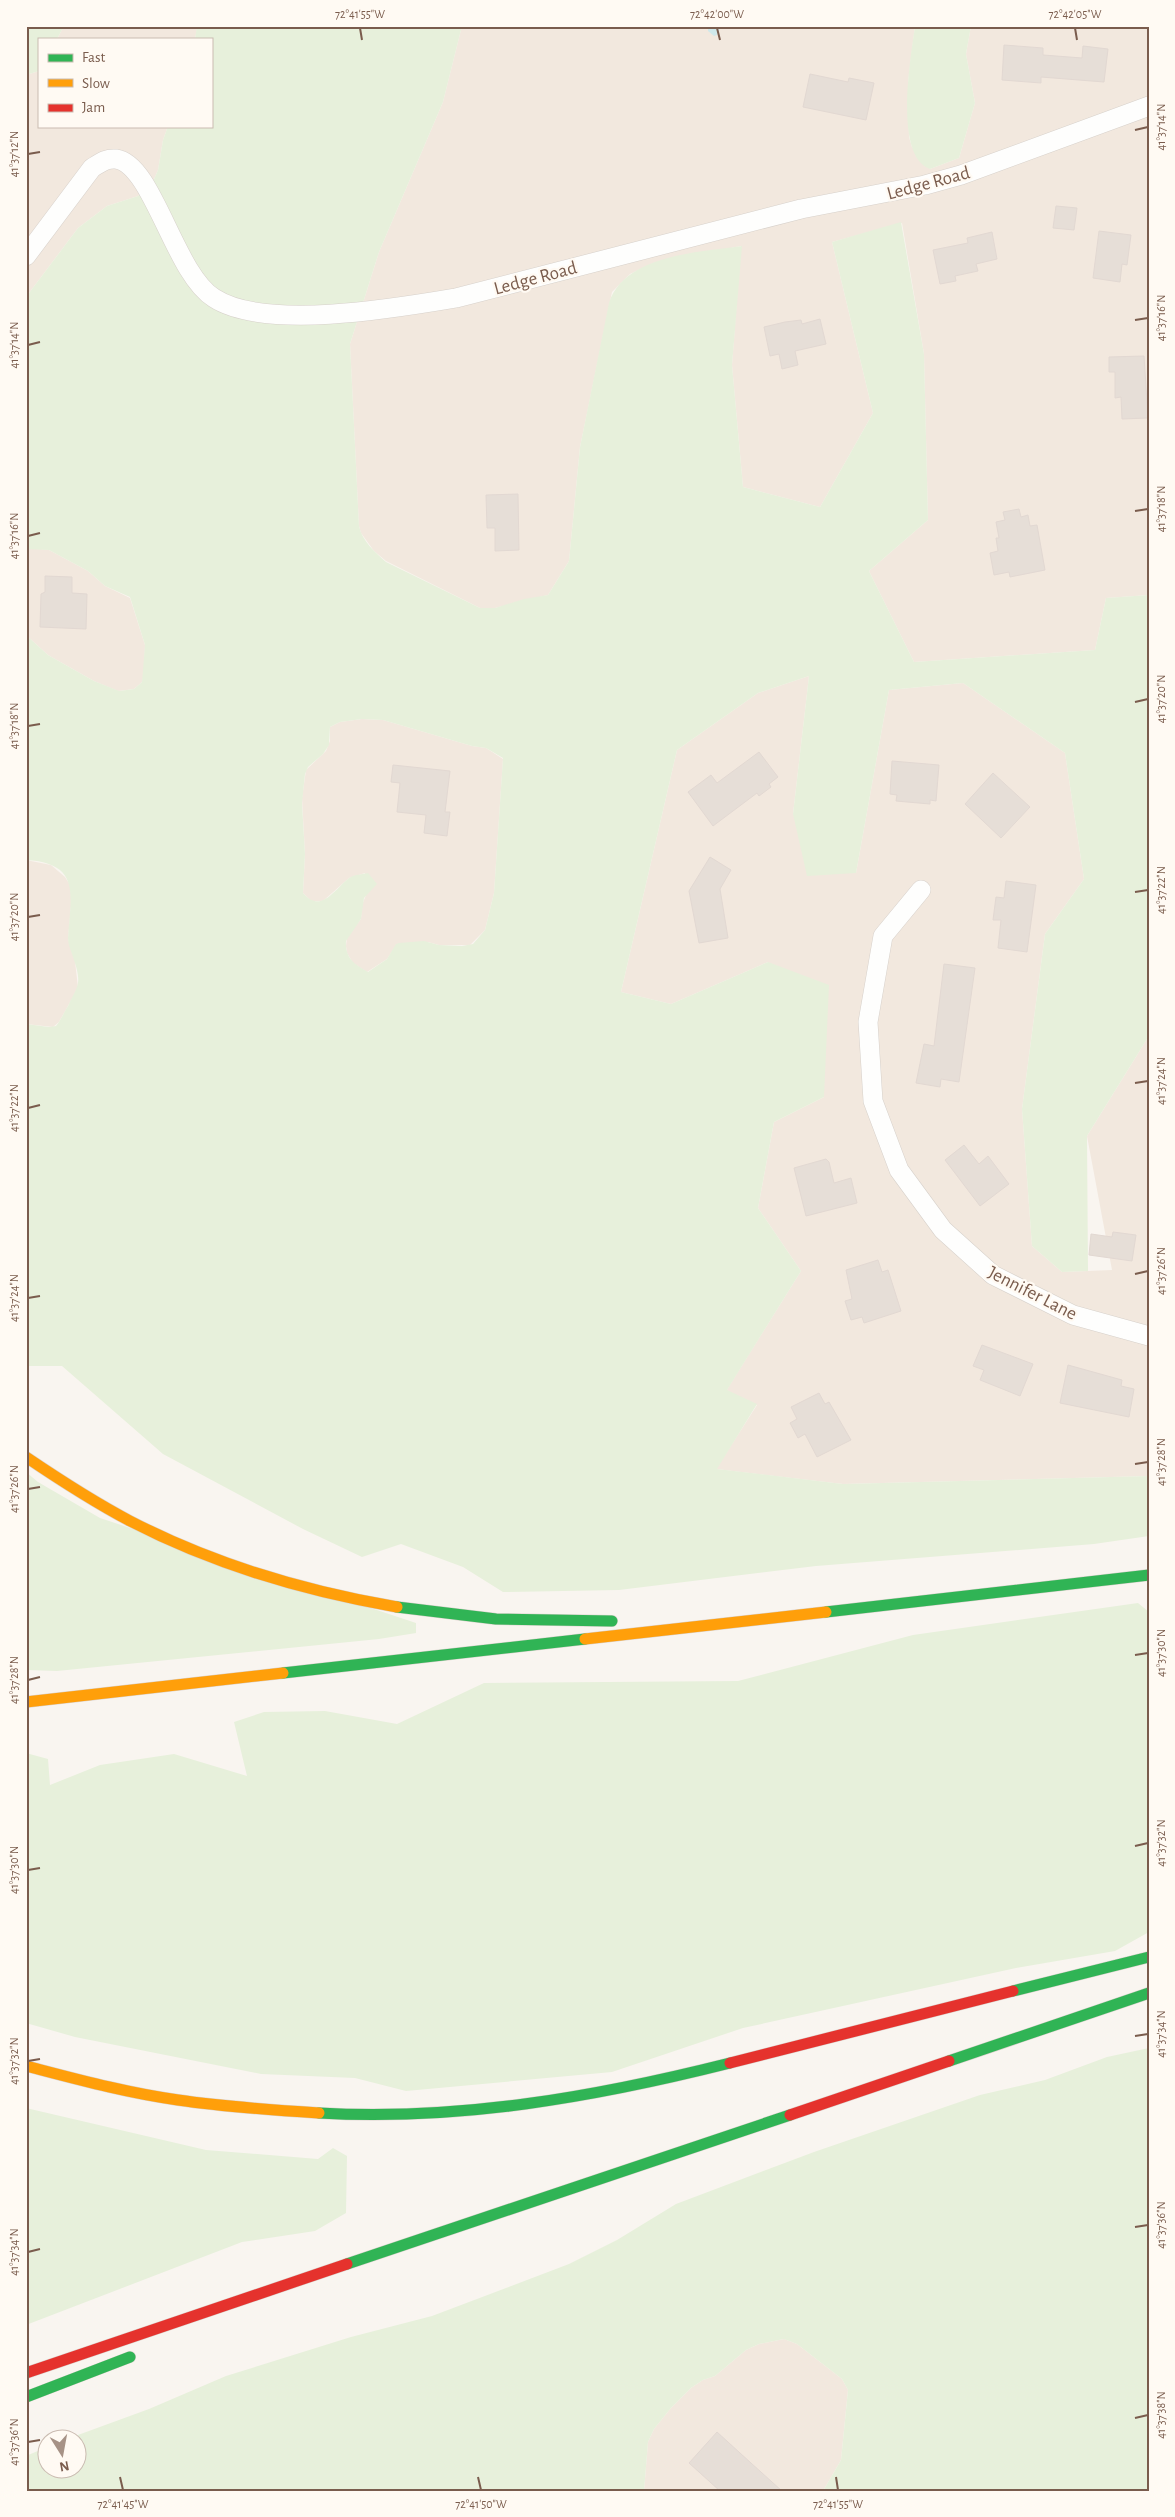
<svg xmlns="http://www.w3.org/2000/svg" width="1175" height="2517" font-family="'Alegreya Sans',sans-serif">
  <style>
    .residential { fill: #f2e8de }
    .green { fill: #e7f0db; fill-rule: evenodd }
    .water { fill: #d0e8ea }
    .building { fill: #e6ded7; stroke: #e2d8d2 }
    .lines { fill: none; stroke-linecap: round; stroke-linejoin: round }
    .street-casing { stroke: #d7d1cb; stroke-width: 20 }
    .fast-casing { stroke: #dad1cc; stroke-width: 12 }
    .slow-casing { stroke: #dad1cc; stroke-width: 12 }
    .jam-casing { stroke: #dad1cc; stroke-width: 12 }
    .street { stroke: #fefefd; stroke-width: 19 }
    .fast { stroke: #30b455; stroke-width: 11 }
    .slow { stroke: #ff9f0a; stroke-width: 11 }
    .jam { stroke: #e5322d; stroke-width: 11 }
    .ticks { fill: none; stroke: #7a5c4d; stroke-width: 2 }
    .labels { text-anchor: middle; stroke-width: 4.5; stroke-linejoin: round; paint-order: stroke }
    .street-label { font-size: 19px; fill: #7a5c4d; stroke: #fffaf3 }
    .neatline { fill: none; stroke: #7a5c4d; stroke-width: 2 }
    .ticks-label { font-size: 12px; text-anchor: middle; fill: #7a5c4d }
  </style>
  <rect width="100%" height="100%" fill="#f9f5f0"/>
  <path class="residential" d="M64 26H197V29L195 39H57Z
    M462 26H915L908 82 909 137 912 147 930 169 959 158 975 103 966 54 971 26H1149V595L1106 598 1095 650 914 662 869 571 928 520 924 354 902 223 832 242 873 413 820 507 743 487 732 365 741 246 653 263 630 274 612 292 580 447 569 561 548 595 495 608H480L386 561 374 551 361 533 359 526 350 344 379 252 443 102Z
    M39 71V126H168L163 140 158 170 151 186 138 196 107 206 78 228 26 297V75Z
    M32 548 49 550 88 571 105 586 130 598 145 645 144 675 142 682 134 689 118 691 94 681 48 655 26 635V549Z
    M809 676 793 814 856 873 889 690 963 683 1065 753 1084 879 1045 934 1022 1109 1032 1246 1062 1272 1112 1270 1087 1136 1147 1039 1146 948 1149 893V1476L843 1484 716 1469 757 1405 726 1391 801 1271 758 1208 774 1122 824 1097 768 962 671 1004 621 992 677 750 758 693Z
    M362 719 383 720 472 746 486 748 503 759 494 893 485 930 470 945H439L428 942 395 947 387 959 367 972 353 963 347 953 346 946 347 937 361 919 362 905 366 895 365 873 349 878 323 901H311L303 893 305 854 302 798 306 770 326 751 330 741V727L340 722Z
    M26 860 51 865 65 877 70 885 72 895 68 939 75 961 78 988 59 1022 53 1027 26 1024Z
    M784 2339 797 2344 842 2379 848 2390 841 2460 823 2491H644L648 2442 654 2429 671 2408 691 2388 703 2380 715 2376 746 2350 759 2344Z"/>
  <path class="green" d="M26 26H64L57 39H39V71L26 75Z
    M197 26H462L443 102 379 252 350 344 359 526C362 541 375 552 386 562L480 608H495L524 599 548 595 569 561 580 447 609 303C624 255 699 252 742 246L732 365 743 487 820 507 873 413 832 242 901 222 924 354 928 520 869 571 914 662 1095 650 1106 598 1149 595 1147 1039 1087 1136 1088 1271 1062 1272 1032 1246 1022 1109 1045 934 1084 879 1065 753 963 683 889 690 856 873 807 876 793 814 809 676 758 693 677 750 621 992 671 1004 768 962 829 985 824 1097 774 1122 758 1208 801 1271 727 1390 757 1404 717 1469 843 1484 1149 1476V1536L1094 1544 816 1566 619 1590 503 1592 463 1567 401 1544 362 1557 303 1529 163 1454 62 1366H26V1024L49 1027 56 1026C61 1020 64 1012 68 1006 78 985 82 984 74 960 72 953 68 945 68 938 70 898 83 863 26 860V635L48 655 94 681 119 691 134 689 142 682 145 645 130 597 105 586 88 571 49 550 26 549V297L78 228 107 206 138 196 151 186 158 170 163 140 168 126H211V39H195ZM362 719 383 720 472 746 486 748 503 758 494 893 485 930 473 944 462 946 439 945 424 941 399 943 396 944 387 959 368 972C354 964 345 958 346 941L361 919 364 898 377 884 368 873C363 874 353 875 349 878 334 890 321 914 303 893L305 854 302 803 305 774 308 767 323 754 329 745 330 727 340 722Z
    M915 26H971L966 54 975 103 959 158 930 169C893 156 911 56 915 26Z
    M26 1472 38 1482 100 1518 416 1623V1633L379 1639 57 1671 26 1670Z
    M1138 1603 1149 1612V1932L1115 1951 1016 1968 743 2028 612 2072 406 2091 355 2078 261 2074 75 2037 26 2023V1753L48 1759 50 1785 100 1765 174 1754 247 1776 234 1722 264 1712 325 1711 397 1724 484 1683 738 1681 913 1635Z
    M1149 2048V2491H823L841 2460 848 2390 842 2379 797 2344 784 2339 759 2344 746 2350 715 2376 703 2380 691 2388 671 2408 654 2429 648 2442 644 2491H26V2456L47 2447 48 2470H78V2440L67 2439 149 2409 226 2376 351 2337 432 2316 569 2264 617 2240 676 2204 814 2152 980 2095 1045 2080 1107 2057Z
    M26 2108 206 2150 318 2159 333 2148 347 2156 346 2213 315 2231 242 2242 26 2325Z"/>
  <path class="water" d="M708 26H730L720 28 717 35 714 36 708 31Z"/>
  <path class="building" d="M1004 45 1043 48V55L1082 58 1083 46 1108 49 1104 82 1041 77V83L1002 80Z
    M810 74 848 82 849 78 874 83 866 120 803 107Z
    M1056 206 1077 208 1074 230 1053 228Z
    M1099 231 1131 235 1127 265 1122 264 1120 282 1093 278Z
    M992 232 997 259 976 264 978 271 955 276 956 281 940 284 933 250 968 243 967 238Z
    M820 319 826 344 795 351 798 365 782 369 779 354 770 356 764 327 785 322 801 320 802 324Z
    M1144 356 1148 418 1122 419 1121 397 1115 398V372H1109V357Z
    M518 494 519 550 495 551V528H487L486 495Z
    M1019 509 1021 517 1028 515 1030 526 1037 525 1045 570 1010 577 1009 572 994 575 990 553 998 551 996 538H999L996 522 1005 520 1003 512Z
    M45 576 72 577V593L87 594 86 629 40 627 41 594 45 592Z
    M759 752 778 777 769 784 771 787 759 796 757 793 713 826 688 792 711 775 717 783Z
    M892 761 939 765 936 801 930 800V804L896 801 897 795 890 794Z
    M393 765 450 771 445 812H450L447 836 424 833 426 815 397 812 400 783 391 782Z
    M993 773 1030 807 1001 838 965 804Z
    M710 857 731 870 720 889 728 938 699 943 689 891Z
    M1006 881 1036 885 1027 952 998 948 1001 920H993L996 897 1004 898Z
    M944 964 975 968 959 1082 941 1079 940 1087 916 1083 924 1044 934 1046Z
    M964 1145 979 1164 988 1156 1009 1184 980 1206 945 1160Z
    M826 1159 829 1162 834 1183 851 1178 857 1203 806 1216 794 1168Z
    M1113 1232 1136 1235 1132 1261 1089 1255 1091 1234 1112 1237Z
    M878 1260 882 1272 888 1270 901 1311 864 1323 862 1317 851 1320 845 1301 852 1299 846 1270Z
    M982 1345 1033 1364 1020 1396 980 1380 984 1370 973 1366Z
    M1068 1365 1122 1380 1121 1386 1134 1389 1129 1417 1060 1403Z
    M819 1393 825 1404 829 1402 851 1440 817 1457 805 1434 798 1438 790 1423 797 1419 791 1407Z
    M717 2432 751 2463 782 2491H720L689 2463Z"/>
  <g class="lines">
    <g class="street-casing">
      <path id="street" d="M26 256 92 168C100 163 106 158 116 159 153 164 174 273 214 298 265 331 397 308 456 298L801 209 925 185 961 175 1149 106
        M921 890 883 936 868 1022 873 1101 899 1170 943 1230 993 1275 1073 1315 1149 1336"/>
    </g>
    <g class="fast-casing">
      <path id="fast" d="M397 1607 496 1619 612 1621
        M826 1612 1149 1575
        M283 1673 585 1639
        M1013 1991 1149 1957
        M949 2061 1149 1993
        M319 2113C459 2121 595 2097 730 2063
        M347 2264 790 2115
        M26 2397 130 2357"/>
    </g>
    <g class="slow-casing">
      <path id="slow" d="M26 1457C60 1480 94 1502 130 1521 213 1564 304 1591 397 1607
        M585 1639 826 1612
        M26 1702 283 1673
        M26 2066C76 2079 127 2093 178 2100 225 2107 272 2110 319 2113"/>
    </g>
    <g class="jam-casing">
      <path id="jam" d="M730 2063 1013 1991
        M790 2115 949 2061
        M26 2373 347 2264"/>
    </g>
    <use href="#street" class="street"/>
    <use href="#fast" class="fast"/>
    <use href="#slow" class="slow"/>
    <use href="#jam" class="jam"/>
  </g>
  <path class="ticks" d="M360 28 362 40M717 28 720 40M1075 28 1077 40M1135 130 1148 127M28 154 40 152M1135 320 1148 318M28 345 40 342M1135 511 1148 509M28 536 40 533M1135 702 1148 699M28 726 40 724M1135 892 1148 890M28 917 40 915M1135 1083 1148 1081M28 1108 40 1105M1135 1274 1148 1271M28 1298 40 1296M1135 1464 1148 1462M28 1489 40 1487M1135 1655 1148 1653M28 1680 40 1677M1135 1846 1148 1843M28 1870 40 1868M1135 2036 1148 2034M28 2061 40 2059M1135 2227 1148 2225M28 2252 40 2249M1135 2418 1148 2415M28 2442 40 2440M120 2477 123 2490M478 2477 481 2490M836 2477 838 2490"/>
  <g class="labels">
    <g class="street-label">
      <text transform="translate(928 182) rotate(-15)" y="7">Ledge Road</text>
      <text transform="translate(535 277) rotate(-15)" y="7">Ledge Road</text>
      <text transform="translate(1033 1292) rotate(27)" y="7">Jennifer Lane</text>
    </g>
  </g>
  <rect width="1175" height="2517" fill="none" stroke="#fffaf3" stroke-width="55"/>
  <rect x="38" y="38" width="175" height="90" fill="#fffaf3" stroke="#cabbb1"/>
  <rect x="48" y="54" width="25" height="8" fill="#30b455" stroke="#cabbb1"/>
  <text x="82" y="62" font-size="15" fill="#7a5c4d">Fast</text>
  <rect x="48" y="79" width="25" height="8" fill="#ff9f0a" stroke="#cabbb1"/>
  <text x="82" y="88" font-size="15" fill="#7a5c4d">Slow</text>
  <rect x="48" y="104" width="25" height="8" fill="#e5322d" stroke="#cabbb1"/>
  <text x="82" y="112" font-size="15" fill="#7a5c4d">Jam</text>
  <g transform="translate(62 2454) rotate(169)"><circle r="24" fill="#fffaf3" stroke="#cabbb1"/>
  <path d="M0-4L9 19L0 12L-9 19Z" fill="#a69286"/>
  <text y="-8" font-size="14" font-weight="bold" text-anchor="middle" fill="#7a5c4d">N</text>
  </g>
  <rect x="28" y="28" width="1120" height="2462" class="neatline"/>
  <g class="ticks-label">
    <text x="360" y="18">72°41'55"W</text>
    <text x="717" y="18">72°42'00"W</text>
    <text x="1075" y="18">72°42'05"W</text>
    <text transform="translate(1161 127) rotate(-90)" y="4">41°37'14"N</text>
    <text transform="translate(14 154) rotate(-90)" y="4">41°37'12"N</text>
    <text transform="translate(1161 318) rotate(-90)" y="4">41°37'16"N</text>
    <text transform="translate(14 345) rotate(-90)" y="4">41°37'14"N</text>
    <text transform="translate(1161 509) rotate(-90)" y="4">41°37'18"N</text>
    <text transform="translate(14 536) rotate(-90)" y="4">41°37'16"N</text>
    <text transform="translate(1161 699) rotate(-90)" y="4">41°37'20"N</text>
    <text transform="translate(14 726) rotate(-90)" y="4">41°37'18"N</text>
    <text transform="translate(1161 890) rotate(-90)" y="4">41°37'22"N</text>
    <text transform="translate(14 917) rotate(-90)" y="4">41°37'20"N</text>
    <text transform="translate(1161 1081) rotate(-90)" y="4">41°37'24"N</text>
    <text transform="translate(14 1108) rotate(-90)" y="4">41°37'22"N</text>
    <text transform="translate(1161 1271) rotate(-90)" y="4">41°37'26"N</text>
    <text transform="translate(14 1298) rotate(-90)" y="4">41°37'24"N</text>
    <text transform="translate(1161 1462) rotate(-90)" y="4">41°37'28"N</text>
    <text transform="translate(14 1489) rotate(-90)" y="4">41°37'26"N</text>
    <text transform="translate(1161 1653) rotate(-90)" y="4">41°37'30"N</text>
    <text transform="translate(14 1680) rotate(-90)" y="4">41°37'28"N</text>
    <text transform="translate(1161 1843) rotate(-90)" y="4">41°37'32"N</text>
    <text transform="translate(14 1870) rotate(-90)" y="4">41°37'30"N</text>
    <text transform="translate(1161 2034) rotate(-90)" y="4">41°37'34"N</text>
    <text transform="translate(14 2061) rotate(-90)" y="4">41°37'32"N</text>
    <text transform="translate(1161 2225) rotate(-90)" y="4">41°37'36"N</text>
    <text transform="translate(14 2252) rotate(-90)" y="4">41°37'34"N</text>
    <text transform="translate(1161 2415) rotate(-90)" y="4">41°37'38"N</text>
    <text transform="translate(14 2442) rotate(-90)" y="4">41°37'36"N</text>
    <text x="123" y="2508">72°41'45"W</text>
    <text x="481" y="2508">72°41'50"W</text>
    <text x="838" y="2508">72°41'55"W</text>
  </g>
</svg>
